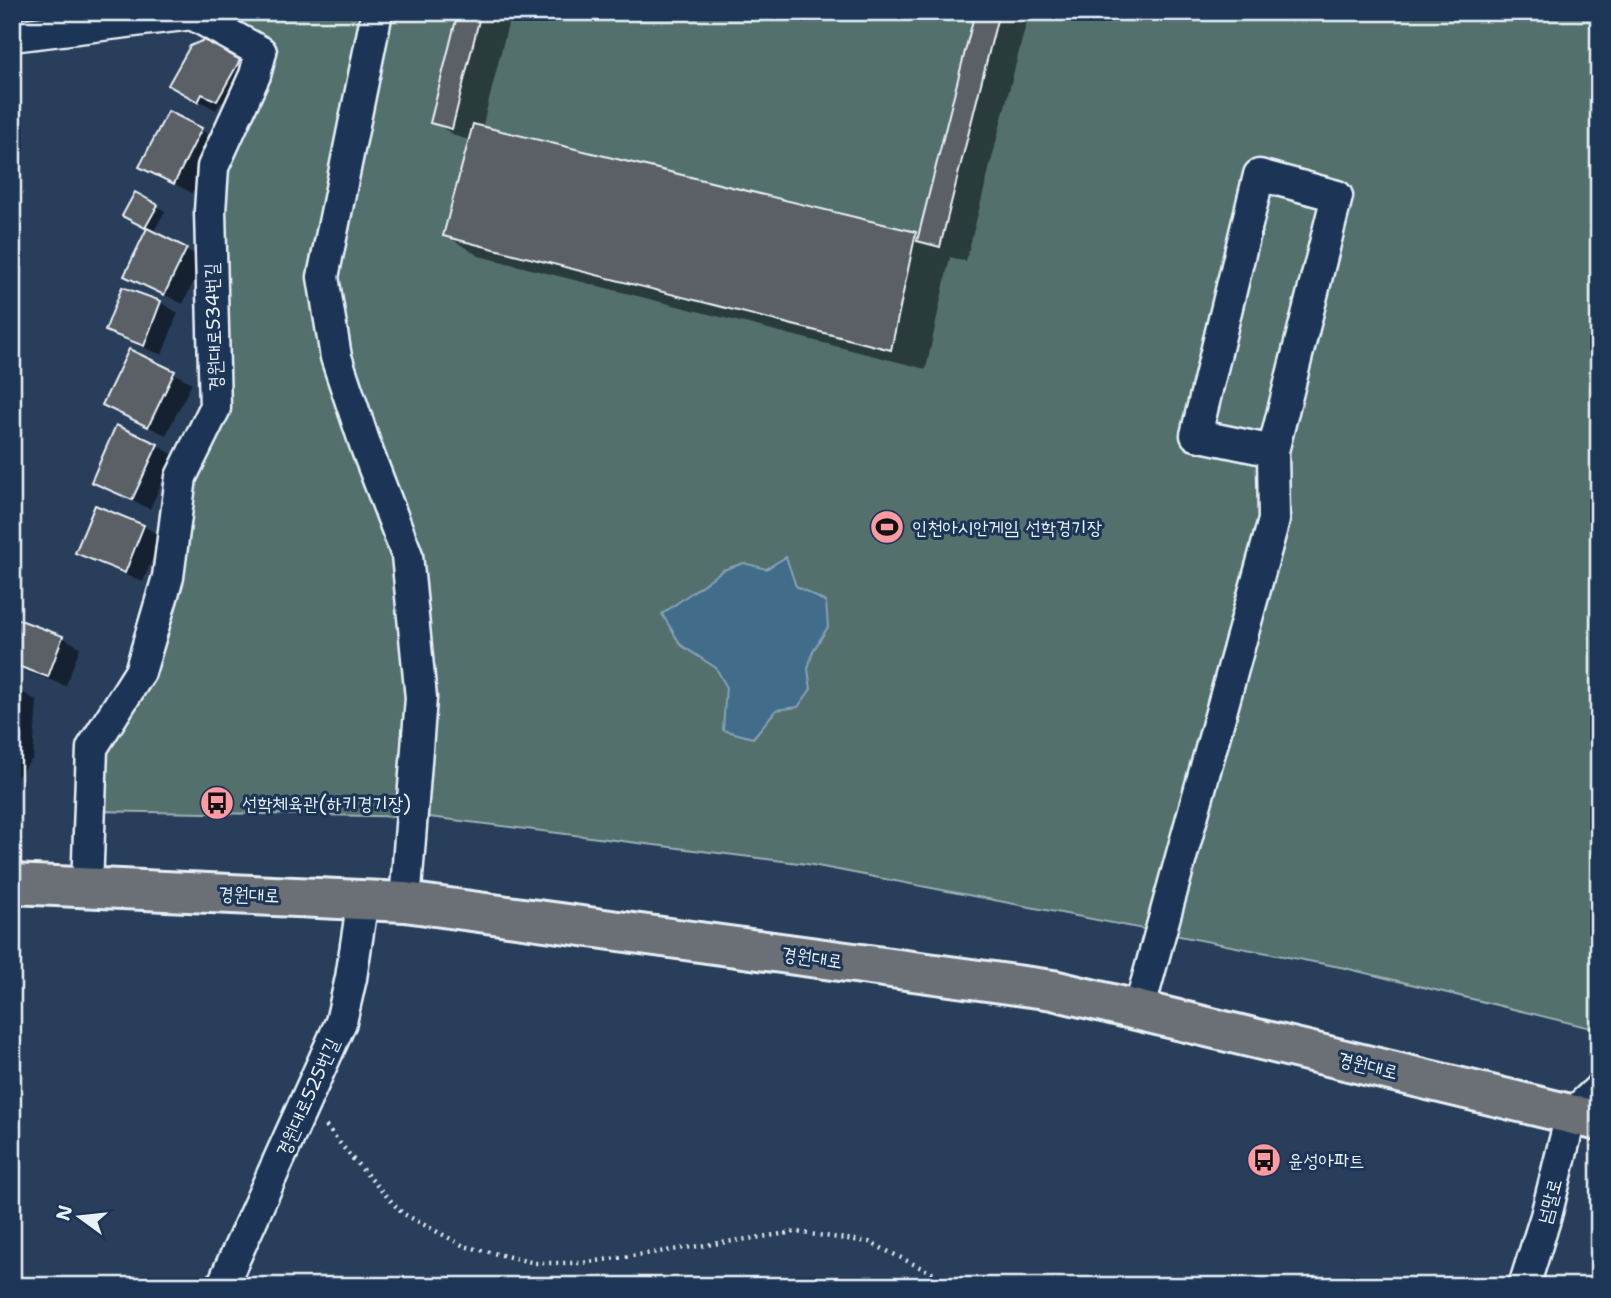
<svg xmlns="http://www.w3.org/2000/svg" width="1611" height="1298" font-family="'Shantell Sans','Poor Story',sans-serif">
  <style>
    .green { fill: #536f6d; stroke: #9eb0b2; stroke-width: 2 }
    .water { fill: #436d8a; stroke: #85a2b6; stroke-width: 2 }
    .shadow { fill: #0007 }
    .building { fill: #5a6066; stroke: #e8f1f8; stroke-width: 2 }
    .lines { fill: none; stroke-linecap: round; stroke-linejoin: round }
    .minor-casing { stroke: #e8f1f8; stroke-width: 35 }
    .major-casing { stroke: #e8f1f8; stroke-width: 44 }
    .path { stroke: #e8f1f8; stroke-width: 4.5; stroke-dasharray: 2 5; stroke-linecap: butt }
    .minor { stroke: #1d3557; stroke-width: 30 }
    .major { stroke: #6b6f75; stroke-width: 38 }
    .labels { text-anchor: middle; stroke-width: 6; stroke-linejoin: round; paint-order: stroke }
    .street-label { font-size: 19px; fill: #e8f1f8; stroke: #1d3557 }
    .poi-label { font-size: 19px; fill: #e8f1f8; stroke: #1d3557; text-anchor: start }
  </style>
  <rect width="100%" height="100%" fill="#293e5a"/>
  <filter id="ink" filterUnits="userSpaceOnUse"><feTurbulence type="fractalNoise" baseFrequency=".0143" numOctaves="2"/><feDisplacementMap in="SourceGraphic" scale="14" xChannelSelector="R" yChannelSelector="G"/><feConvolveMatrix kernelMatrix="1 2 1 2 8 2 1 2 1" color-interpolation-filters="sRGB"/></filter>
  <g filter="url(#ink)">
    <path class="green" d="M12 12H1599V1030L1345 968 807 864 429 817 89 811 92 748 140 672 215 408 213 167 261 52 192 14 12 36Z"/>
    <path class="water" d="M786 557 796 586 826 602 828 627 813 651 808 669 811 689 798 707 776 710 753 738 723 730 726 686 716 668 681 645 662 614 723 570 744 563 766 569Z"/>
    <path class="shadow" d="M459 12H511L482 128 916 233 921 236 977 12H1029L966 261 950 257 926 369 479 256 445 235 470 140 458 137 432 122Z
      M203 42 256 72 235 110 221 102 216 110 170 84Z
      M201 130 218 140 192 193 159 176Z
      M135 195 165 211 153 233 204 259 183 304 126 275 149 229 124 215Z
      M160 302 178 313 162 355 125 340 108 330Z
      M130 351 192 383 166 435 122 414Z
      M157 445 174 455 150 509 111 491 93 481Z
      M96 507 144 526 161 537 143 582 95 562 78 552Z
      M12 619 62 637 80 647 66 686 12 666Z
      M12 686 37 701 33 758 12 783Z"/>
    <path class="building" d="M458 12H481L452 129 430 123Z
      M975 12H999L940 247 917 241Z
      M204 40 240 60 217 101 202 94 198 102 168 85 190 46Z
      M168 111 202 128 174 184 139 167Z
      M473 124 916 232 891 350 443 236Z
      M135 192 158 205 145 228 122 216Z
      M147 228 187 248 164 295 124 276Z
      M122 287 161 301 144 346 105 331Z
      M129 349 175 371 148 427 102 405Z
      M116 425 158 444 132 500 91 482Z
      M95 505 144 525 125 573 75 553Z
      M12 617 63 636 48 677 12 664Z"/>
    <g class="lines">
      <g class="minor-casing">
        <path id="minor" d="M377 12 323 277 336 357 367 450 407 555 421 698 405 902
          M12 36 192 14 261 52 255 75 213 167 210 211 215 408 181 477 168 577 140 672 92 748 87 888
          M1139 1010 1274 520 1273 451 1337 196 1259 175 1196 435 1273 451
          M222 1286 341 1022 351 978 363 899
          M1524 1286 1546 1216 1571 1115 1599 1089"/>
      </g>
      <g class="major-casing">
        <path id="major" d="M12 884 405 902 1053 990 1599 1121"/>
      </g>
      <path class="path" d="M326 1126 352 1158 402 1213 464 1246 535 1263H583L795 1232 869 1242 958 1286"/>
      <use href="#minor" class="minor"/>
      <use href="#major" class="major"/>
    </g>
  </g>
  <defs>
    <g id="stadium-disc" transform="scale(1.75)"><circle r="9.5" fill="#ff9aa2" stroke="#1d3557"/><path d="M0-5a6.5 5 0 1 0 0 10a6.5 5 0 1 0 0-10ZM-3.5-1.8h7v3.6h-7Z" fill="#111"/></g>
    <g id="bus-disc" transform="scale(1.75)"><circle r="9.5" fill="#ff9aa2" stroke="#1d3557"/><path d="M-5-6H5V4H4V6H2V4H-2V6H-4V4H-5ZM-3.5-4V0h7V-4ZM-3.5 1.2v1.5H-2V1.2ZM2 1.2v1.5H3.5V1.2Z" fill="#111"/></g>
  </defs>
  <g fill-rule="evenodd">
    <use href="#stadium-disc" x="887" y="527"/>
    <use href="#bus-disc" x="217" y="803"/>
    <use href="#bus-disc" x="1264" y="1160"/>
  </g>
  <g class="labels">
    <g class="street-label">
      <text transform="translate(213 327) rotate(-92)" y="7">경원대로534번길</text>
      <text transform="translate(249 894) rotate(2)" y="7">경원대로</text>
      <text transform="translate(812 957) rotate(8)" y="7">경원대로</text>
      <text transform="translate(1368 1065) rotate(14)" y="7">경원대로</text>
      <text transform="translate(307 1097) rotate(-66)" y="7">경원대로525번길</text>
      <text transform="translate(1549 1201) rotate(-75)" y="7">넘말로</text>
    </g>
    <g class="poi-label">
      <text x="912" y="534">인천아시안게임 선학경기장</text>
      <text x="242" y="810">선학체육관(하키경기장)</text>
      <text x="1288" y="1167">윤성아파트</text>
    </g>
  </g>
  <rect width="1611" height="1298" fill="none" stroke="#1d3557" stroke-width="42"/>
  <rect x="21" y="21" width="1569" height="1256" fill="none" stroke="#e8f1f8" stroke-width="2.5" filter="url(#ink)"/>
  <g transform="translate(80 1217) rotate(285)" stroke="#1d3557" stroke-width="5" paint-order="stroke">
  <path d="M0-5L12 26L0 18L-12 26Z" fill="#e8f1f8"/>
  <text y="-10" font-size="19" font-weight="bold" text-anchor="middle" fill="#e8f1f8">N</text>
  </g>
</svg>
